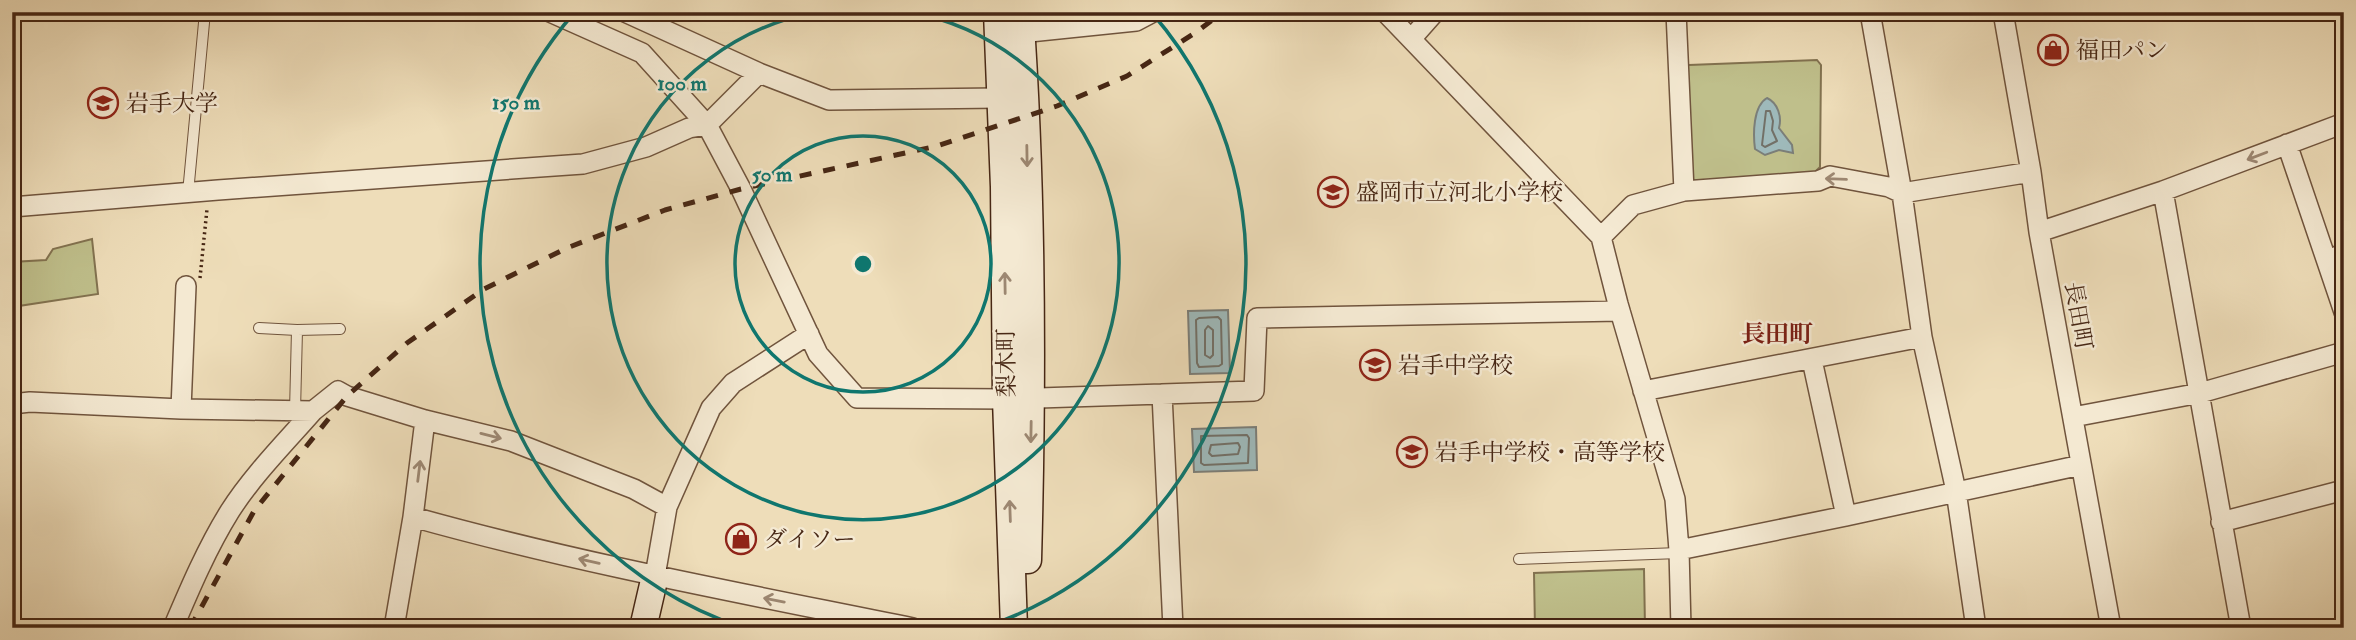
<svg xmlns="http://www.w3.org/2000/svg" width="2356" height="640" font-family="'IM FELL Double Pica','Noto Serif JP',serif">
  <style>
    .green { fill: #bfbf8b; stroke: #827250; stroke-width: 2 }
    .water { fill: #9eb9ba; stroke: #7b7e78; stroke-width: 2 }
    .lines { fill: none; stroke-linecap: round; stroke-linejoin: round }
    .shore { stroke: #727067; stroke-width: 2 }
    .lane-casing { stroke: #70543d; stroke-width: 12 }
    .street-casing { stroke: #70543d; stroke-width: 22 }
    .secondary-casing { stroke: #462614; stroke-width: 29 }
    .path { stroke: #462614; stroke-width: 3.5; stroke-dasharray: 2 3.5; stroke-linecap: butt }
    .lane { stroke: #f4e9d2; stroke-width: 10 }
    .street { stroke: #f4e9d2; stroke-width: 19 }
    .secondary { stroke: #f4e9d2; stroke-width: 26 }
    .rail { stroke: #462614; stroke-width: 5; stroke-dasharray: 12 12; stroke-linecap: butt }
    .oneway { stroke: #9d8873 }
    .ring { fill: none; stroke: #0f766e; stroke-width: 3.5 }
    .labels { text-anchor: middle; stroke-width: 5; stroke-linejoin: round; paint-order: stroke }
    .poi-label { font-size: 23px; fill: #462614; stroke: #f4e9d2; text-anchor: start }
    .street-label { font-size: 23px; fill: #462614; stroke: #f4e9d2 }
    .neighbourhood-label { font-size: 24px; font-weight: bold; fill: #7a1f14; stroke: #f4e9d2 }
    .centre { fill: #0f766e; stroke: #f4e9d2; stroke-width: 3.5 }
    .ring-label { font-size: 21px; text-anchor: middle; font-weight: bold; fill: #0f766e; stroke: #f4e9d2; stroke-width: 5; stroke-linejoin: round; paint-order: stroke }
  </style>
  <rect width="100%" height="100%" fill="#eeddb9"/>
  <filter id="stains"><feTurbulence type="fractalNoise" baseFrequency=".00286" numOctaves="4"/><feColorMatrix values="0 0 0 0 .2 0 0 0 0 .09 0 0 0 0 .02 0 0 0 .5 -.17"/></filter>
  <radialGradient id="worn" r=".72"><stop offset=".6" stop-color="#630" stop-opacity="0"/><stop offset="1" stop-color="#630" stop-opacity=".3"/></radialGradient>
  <path class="green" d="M1817 60 1821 65 1820 167 1813 174 1693 184 1686 67 1689 65Z
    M92 239 98 294 12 307V262L46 260 53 249Z
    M1644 569 1645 628H1535L1534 573Z"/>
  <path class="water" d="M1767 98C1778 103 1782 117 1779 128L1792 145 1793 153 1779 150 1765 155 1755 149C1753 134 1753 106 1767 98Z
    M1228 310 1230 373 1190 374 1188 311Z
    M1256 427 1257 470 1194 472 1192 429Z"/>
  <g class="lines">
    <path class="shore" d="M1766 111H1770L1773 121 1772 130 1777 141 1765 147 1762 145Z
      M1218 317 1221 320 1222 364 1219 366 1199 367 1197 363 1196 320 1199 318Z
      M1208 326 1213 330V355L1210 358 1205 355V330Z
      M1247 435 1249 438 1248 463 1204 465 1201 463V436Z
      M1238 443 1240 447 1238 454 1212 456 1209 453 1211 445Z"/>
    <g class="lane-casing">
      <path id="lane" d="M188 193 205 12
        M259 328 297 330 340 329
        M295 411 297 330
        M1519 559 1679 553"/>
    </g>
    <g class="street-casing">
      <path id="street" d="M550 12 642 53 707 125 741 189 818 354 857 398 1006 399 1162 394 1173 628
        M625 12 759 73 829 100 999 98
        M1385 12 1601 237 1618 304 1675 499 1679 550 1681 628
        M1676 12 1684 191
        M1870 12 1902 193 1922 337 1956 491 1976 628
        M2003 12 2031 172 2039 232 2111 628
        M1010 34 1136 21 1153 12
        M1412 38 1435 12
        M2287 144 2344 312
        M2163 191 2241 628
        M12 207 218 190 583 164 646 147 689 128 707 125 759 73
        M2039 232 2163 191 2344 123
        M1601 237 1633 205 1684 191 1818 181 1830 176 1889 187 1902 193 2031 172
        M2327 261 2344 253
        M1812 360 1846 516
        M1643 391 1922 337
        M1162 394 1254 391 1257 318 1620 311
        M12 404 30 402 181 409 313 411 338 391 347 396 425 420 511 441 634 489 667 507 655 576
        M181 409 186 286
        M2073 417 2200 393 2344 352
        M425 420 413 517C577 563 746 594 913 628
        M667 507 711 408 733 383 809 334
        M2221 522 2344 490
        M1679 550 1846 516 2081 465
        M173 628C190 588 207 548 230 511 253 475 285 443 313 411
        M394 628 413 517"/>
    </g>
    <g class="secondary-casing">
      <path id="secondary" d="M997 12 1004 187 1006 399 1014 628
        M1020 12C1033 194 1033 377 1028 560
        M643 628 655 576"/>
    </g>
    <path class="path" d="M200 278 207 209"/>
    <use href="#lane" class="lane"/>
    <use href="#street" class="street"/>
    <use href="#secondary" class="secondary"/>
    <path class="rail" d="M190 628 254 511 347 396 407 343 484 289 567 248 665 210 741 189 937 146 1057 106 1127 76 1195 33 1223 12"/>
  </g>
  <defs><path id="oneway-shaft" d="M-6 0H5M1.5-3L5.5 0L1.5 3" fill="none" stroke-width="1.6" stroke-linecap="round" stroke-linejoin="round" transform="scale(1.75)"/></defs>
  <g class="oneway">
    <use href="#oneway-shaft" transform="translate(1027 156) rotate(89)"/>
    <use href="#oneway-shaft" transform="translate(2257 156) rotate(159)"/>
    <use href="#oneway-shaft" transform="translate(1836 179) rotate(-178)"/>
    <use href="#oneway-shaft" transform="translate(1005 283) rotate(-91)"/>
    <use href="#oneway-shaft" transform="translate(1031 432) rotate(91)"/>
    <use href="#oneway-shaft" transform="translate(491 436) rotate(14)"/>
    <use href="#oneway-shaft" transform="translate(419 471) rotate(-83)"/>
    <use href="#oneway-shaft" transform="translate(1010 511) rotate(-92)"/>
    <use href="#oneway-shaft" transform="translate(589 561) rotate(-167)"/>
    <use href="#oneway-shaft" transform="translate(774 600) rotate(-169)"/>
  </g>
  <g class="ring">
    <circle cx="863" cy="264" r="128"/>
    <path d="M910 12A256 256 0 1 1 816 12"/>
    <path d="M741 627A383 383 0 0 1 574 13M1152 13A383 383 0 0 1 985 627"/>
  </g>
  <defs>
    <g id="shop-ring" transform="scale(1.575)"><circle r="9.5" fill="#f4e9d2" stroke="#8f2418" stroke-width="1.5"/><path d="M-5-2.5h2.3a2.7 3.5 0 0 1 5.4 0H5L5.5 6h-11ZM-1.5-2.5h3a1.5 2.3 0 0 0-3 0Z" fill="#8f2418"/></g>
    <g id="university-ring" transform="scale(1.575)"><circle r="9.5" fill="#f4e9d2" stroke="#8f2418" stroke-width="1.5"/><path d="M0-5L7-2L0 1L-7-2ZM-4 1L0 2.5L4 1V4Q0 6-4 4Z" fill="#8f2418"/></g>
    <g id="school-ring" transform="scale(1.575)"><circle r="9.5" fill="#f4e9d2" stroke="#8f2418" stroke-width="1.5"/><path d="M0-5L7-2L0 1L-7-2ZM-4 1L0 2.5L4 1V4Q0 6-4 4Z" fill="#8f2418"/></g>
  </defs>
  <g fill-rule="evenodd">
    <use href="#shop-ring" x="2053" y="50"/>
    <use href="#university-ring" x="103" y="103"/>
    <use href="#school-ring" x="1333" y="192"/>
    <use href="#school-ring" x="1375" y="365"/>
    <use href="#school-ring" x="1412" y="452"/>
    <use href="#shop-ring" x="741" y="539"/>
  </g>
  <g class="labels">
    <g class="poi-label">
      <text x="2076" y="58">福田パン</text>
      <text x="126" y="111">岩手大学</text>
      <text x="1356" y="200">盛岡市立河北小学校</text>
      <text x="1398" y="373">岩手中学校</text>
      <text x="1435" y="460">岩手中学校・高等学校</text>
      <text x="764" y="547">ダイソー</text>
    </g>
    <g class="street-label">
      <text transform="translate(2079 316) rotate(80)" y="8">長田町</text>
      <text transform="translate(1006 363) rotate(-91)" y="8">梨木町</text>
    </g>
    <g class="neighbourhood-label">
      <text x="1777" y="342">長田町</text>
    </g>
  </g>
  <circle cx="863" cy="264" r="10" class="centre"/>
  <g class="ring-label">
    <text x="682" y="90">100 m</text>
    <text x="516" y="109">150 m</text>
    <text x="772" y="181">50 m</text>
  </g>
  <rect width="2356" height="640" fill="none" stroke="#eeddb9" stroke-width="42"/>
  <rect x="14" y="14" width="2328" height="612" fill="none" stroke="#462614" stroke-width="3.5"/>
  <rect x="21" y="21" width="2314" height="598" fill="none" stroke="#462614" stroke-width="2"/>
  <rect width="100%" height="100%" filter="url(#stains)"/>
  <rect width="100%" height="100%" fill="url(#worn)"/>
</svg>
